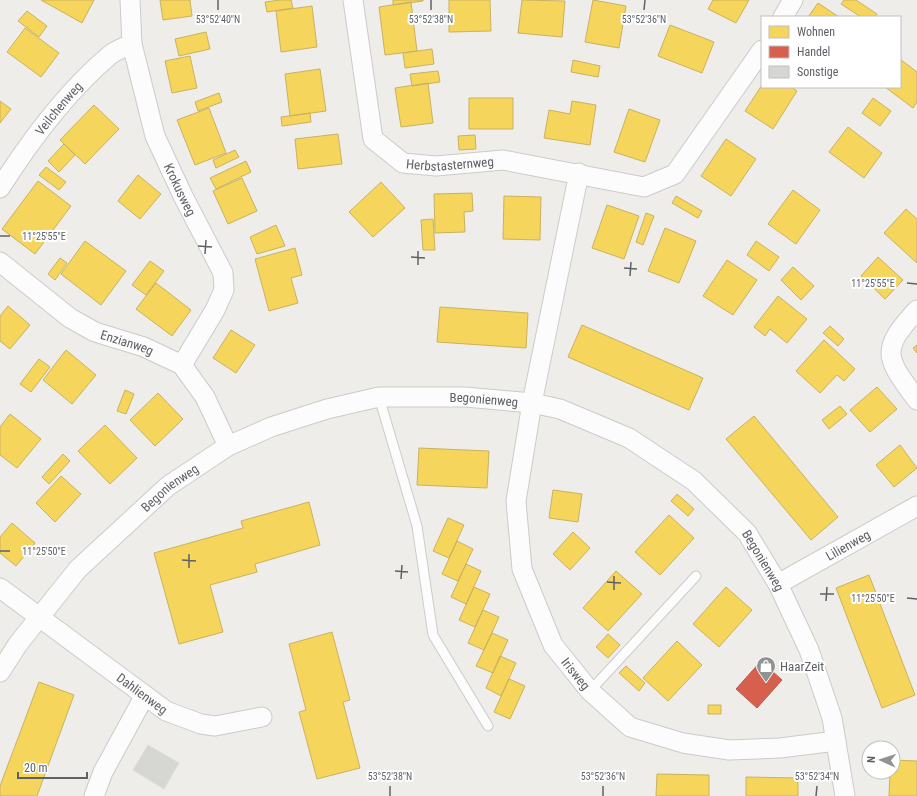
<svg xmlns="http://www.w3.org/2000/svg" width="917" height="796" font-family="'Roboto Condensed',sans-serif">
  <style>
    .homes { fill: #f6d55c; stroke: #c9b25f }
    .shops { fill: #d6604d; stroke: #b26054 }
    .building { fill: #d6d6d3; stroke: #dddcd8 }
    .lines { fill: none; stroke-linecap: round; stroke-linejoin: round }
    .service-casing { stroke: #cbcbca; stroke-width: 11 }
    .minor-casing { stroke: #cbcbca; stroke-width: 21 }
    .service { stroke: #fcfcfc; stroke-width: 9 }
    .minor { stroke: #fcfcfc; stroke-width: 19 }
    .ticks { fill: none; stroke: #5f6166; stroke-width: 1.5 }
    .labels { text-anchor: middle; stroke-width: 4; stroke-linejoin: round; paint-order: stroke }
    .street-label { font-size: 13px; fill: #5f6166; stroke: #fff }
    .poi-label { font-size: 13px; fill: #5f6166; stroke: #fff; text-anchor: start }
    .ticks-label { font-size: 10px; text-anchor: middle; fill: #5f6166; stroke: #fff; stroke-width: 4; stroke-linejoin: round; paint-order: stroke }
  </style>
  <rect width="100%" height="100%" fill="#eeede9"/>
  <path class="homes" d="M41 0H94L82 23Z
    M160 0H190L192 16 163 20Z
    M280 0H291L293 8 267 12 265 2Z
    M393 0H423V1L393 5Z
    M449 0H490L491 31 449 32Z
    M522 0 565 1 562 37 518 33Z
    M593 0 626 6 619 48 585 42Z
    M713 0H749L736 23 708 9Z
    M844 0H856L877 14 875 17H861L841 4Z
    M411 2 417 51 385 55 379 7Z
    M818 3 839 17H808Z
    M312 6 317 47 281 52 276 11Z
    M27 11 47 26 39 37 18 21Z
    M670 25 714 42 702 73 658 56Z
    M25 28 59 53 41 77 7 52Z
    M206 32 210 49 179 56 175 39Z
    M432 49 434 64 405 68 403 53Z
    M190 56 197 88 172 93 165 61Z
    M900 59 917 72V102L913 108 885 87H900Z
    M573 60 600 66 598 77 571 72Z
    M320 69 326 111 290 116 285 74Z
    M438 71 440 82 412 86 410 74Z
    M428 83 433 123 401 127 395 88Z
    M762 85V87H791L797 91 773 129 745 111Z
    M219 93 222 102 198 111 195 102Z
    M469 98H513V129H469Z
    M873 98 891 111 880 126 862 113Z
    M0 101 11 109 0 123Z
    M572 101 596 105 590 145 544 138 549 110 570 114Z
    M94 105 119 129 85 164 60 140Z
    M209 108 226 153 195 165 177 120Z
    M629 109 660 120 645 162 614 152Z
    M310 113 311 122 282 126 281 117Z
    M848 127 882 153 864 178 829 152Z
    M338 134 342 164 298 169 295 139Z
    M475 135 476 149 459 150 458 136Z
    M726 139 756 159 731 196 701 176Z
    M64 144 75 155 59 172 48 161Z
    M235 150 239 157 216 168 213 160Z
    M246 161 251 172 216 189 210 178Z
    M46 167 66 182 59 190 39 175Z
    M138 175 161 194 140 219 118 201Z
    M242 178 257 211 228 224 213 191Z
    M38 181 71 206 35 254 2 229Z
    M381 182 405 208 373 237 349 212Z
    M793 190 820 210 796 244 768 224Z
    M472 193 473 211 464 212 465 232 435 233 434 194Z
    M504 196 541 197 540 240 503 239Z
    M676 196 702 211 698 218 672 203Z
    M607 205 639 216 624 259 592 248Z
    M906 209 917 219V263L884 233Z
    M646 213 654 216 643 245 636 242Z
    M433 219 435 250H423L421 220Z
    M276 225 285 246 257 254 250 237Z
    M665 228 696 241 679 283 648 271Z
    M85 241 126 271 101 305 61 274Z
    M756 241 779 257 769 271 747 255Z
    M295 248 302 275 291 278 298 303 269 311 255 259Z
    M878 257 903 280 885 299 861 276Z
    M60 258 67 263 55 280 48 274Z
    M727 260 757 280 733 315 703 296Z
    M150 261 164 271 146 295 132 285Z
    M793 267 814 286 801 300 781 280Z
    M156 283 191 310 172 336 136 309Z
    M778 296 807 319 787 343 770 329 765 336 754 327Z
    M8 306 30 325 10 349 0 341V316Z
    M440 307 528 313 526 348 437 342Z
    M582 325 703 378 689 410 568 357Z
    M830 326 844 339 838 346 823 333Z
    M231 330 255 345 236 373 213 358Z
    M824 340 855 369 844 381 837 375 820 393 796 371Z
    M917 345V353L913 348Z
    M66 350 96 375 72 404 43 380Z
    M39 359 50 367 31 392 20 384Z
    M877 387 897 409 870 432 850 410Z
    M125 390 134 394 126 414 117 411Z
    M158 393 183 419 155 446 130 420Z
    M840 406 847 414 829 429 822 420Z
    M10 414 41 439 17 468 0 455V427Z
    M754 416 838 517 811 540 726 439Z
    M105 425 137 458 110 484 78 451Z
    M900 445 917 468 894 487 876 465Z
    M419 448 489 451 487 488 417 485Z
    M63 454 70 461 49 484 42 477Z
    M61 476 81 494 55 522 36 503Z
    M553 490 582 494 578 522 549 518Z
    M677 494 694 509 688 516 671 501Z
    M309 502 320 545 255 564 257 572 210 585 223 632 179 644 154 553 243 528 241 521Z
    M669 515 694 538 660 575 635 552Z
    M448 518 464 525 449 558 433 551Z
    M12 523 35 543 16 566 0 553V537Z
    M573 532 590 548 570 570 553 554Z
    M457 541 473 549 458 581 442 574Z
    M466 564 481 571 466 604 451 597Z
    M616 571 642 594 608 631 583 608Z
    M869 575 915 695 882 708 836 588Z
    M474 587 490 594 475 627 459 620Z
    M726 587 752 610 719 647 693 624Z
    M483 610 499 617 484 650 468 643Z
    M332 632 350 700 343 702 360 768 317 779 299 712 306 710 289 644Z
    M492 633 508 640 493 673 476 666Z
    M608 634 620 645 608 658 596 647Z
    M677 641 702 665 668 701 643 678Z
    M500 656 516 663 501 696 486 688Z
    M626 666 645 683 639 691 619 673Z
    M509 679 525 686 510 719 494 712Z
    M39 682 74 695 37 796H0V786Z
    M708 705H721V714H708Z
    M893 760 917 761V796H889L890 772H893Z
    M657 774 709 775V796H656Z
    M746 777 798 778V796H746Z"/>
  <path class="shops" d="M761 661 782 680 757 708 736 689Z"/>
  <path class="building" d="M148 745 179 763 164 789 133 770Z"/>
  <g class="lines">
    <g class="service-casing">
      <path id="service" d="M379 397 417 526 433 635 488 726
        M590 691 696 576"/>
    </g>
    <g class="minor-casing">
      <g id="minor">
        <path id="s1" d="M130 0 132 44 155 136 183 196 223 273 224 290 215 310 182 365"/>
        <path id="s2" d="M353 0 373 139 403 163 436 166 503 160 644 187 675 174 762 50"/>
        <path d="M783 17 793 0"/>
        <path id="s3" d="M579 173 532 403 516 501 522 569 553 645 590 691 630 727 683 743 729 750 780 748 836 741"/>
        <path id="s4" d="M0 188C30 141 67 91 110 55 116 50 125 47 132 44"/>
        <path id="s5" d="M0 262 70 318 95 332 144 347 182 365 205 397 228 446"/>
        <path d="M917 310C879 351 886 358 917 400"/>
        <path id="s6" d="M778 584 917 506"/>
        <path id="s7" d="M0 588 166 711 201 724 215 726 262 717"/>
        <path id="s8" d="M0 672 18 644 78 569 168 486 228 446 271 427 327 409 379 397H465L532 403 560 409 629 438 694 481 747 533 778 584 809 650 832 718 845 796"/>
        <path d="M94 796 103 772 145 695"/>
      </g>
    </g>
    <use href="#service" class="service"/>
    <use href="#minor" class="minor"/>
  </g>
  <path class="ticks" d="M218 10V0M431 10V0M644 10 645 0M0 236H10M198 246 212 247M205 254 206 240M411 257 425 258M418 265V251M624 268 637 269M630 276 631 262M907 283 917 284M0 551H10M182 560 196 561M189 568V554M395 571 408 572M401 579 402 565M607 582 621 583M614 590V576M820 594H834M907 598 917 599M826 601 827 587M390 796V786M603 796V786M816 796 817 786"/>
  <defs>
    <g id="shop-pin" transform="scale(1)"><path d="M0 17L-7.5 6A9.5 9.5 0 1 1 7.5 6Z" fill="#919294" stroke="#fff"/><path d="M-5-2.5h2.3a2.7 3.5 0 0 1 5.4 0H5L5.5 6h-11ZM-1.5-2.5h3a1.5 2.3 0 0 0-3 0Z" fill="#fff"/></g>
  </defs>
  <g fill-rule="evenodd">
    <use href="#shop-pin" x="766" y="666"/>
  </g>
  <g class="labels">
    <g class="street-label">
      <text dy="5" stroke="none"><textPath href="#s4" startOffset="99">Veilchenweg</textPath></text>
      <text dy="5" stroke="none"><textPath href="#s2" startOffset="226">Herbstasternweg</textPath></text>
      <text dy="5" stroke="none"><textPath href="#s1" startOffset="198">Krokusweg</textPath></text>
      <text dy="5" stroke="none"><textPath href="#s5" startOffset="152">Enzianweg</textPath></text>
      <text dy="5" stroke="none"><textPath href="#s8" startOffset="588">Begonienweg</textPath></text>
      <text dy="5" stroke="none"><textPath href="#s8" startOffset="252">Begonienweg</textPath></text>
      <text dy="5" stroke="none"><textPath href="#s6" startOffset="80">Lilienweg</textPath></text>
      <text dy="5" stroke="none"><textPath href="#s8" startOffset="924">Begonienweg</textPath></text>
      <text dy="5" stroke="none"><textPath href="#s3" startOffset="521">Irisweg</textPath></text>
      <text dy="5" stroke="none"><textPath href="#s7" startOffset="177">Dahlienweg</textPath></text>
    </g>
    <g class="poi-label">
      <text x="780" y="671">HaarZeit</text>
    </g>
  </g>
  <g class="ticks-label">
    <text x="218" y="23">53°52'40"N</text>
    <text x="431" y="23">53°52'38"N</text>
    <text x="644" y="23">53°52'36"N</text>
    <text x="44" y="240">11°25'55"E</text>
    <text x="873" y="287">11°25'55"E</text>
    <text x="44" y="555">11°25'50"E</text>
    <text x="873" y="602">11°25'50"E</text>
    <text x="390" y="780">53°52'38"N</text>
    <text x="603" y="780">53°52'36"N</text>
    <text x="817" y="780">53°52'34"N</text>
  </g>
  <rect x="761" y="16" width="140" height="72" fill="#ffffff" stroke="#bfc0c2"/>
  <rect x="769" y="26" width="20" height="12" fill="#f6d55c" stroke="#bfc0c2"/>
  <text x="797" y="36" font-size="12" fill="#5f6166">Wohnen</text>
  <rect x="769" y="46" width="20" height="12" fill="#d6604d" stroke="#bfc0c2"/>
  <text x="797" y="56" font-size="12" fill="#5f6166">Handel</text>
  <rect x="769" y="66" width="20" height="12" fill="#d6d6d3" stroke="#bfc0c2"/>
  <text x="797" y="76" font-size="12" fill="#5f6166">Sonstige</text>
  <g transform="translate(881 760) rotate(273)"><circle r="19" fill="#ffffff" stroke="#bfc0c2"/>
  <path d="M0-3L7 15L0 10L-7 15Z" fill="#919294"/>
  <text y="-6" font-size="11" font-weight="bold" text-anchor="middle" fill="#5f6166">N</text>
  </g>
  <path d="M18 772v6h69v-6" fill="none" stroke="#5f6166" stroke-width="2"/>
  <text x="24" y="772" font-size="12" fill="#5f6166" stroke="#ffffff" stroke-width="3" paint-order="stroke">20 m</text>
</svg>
